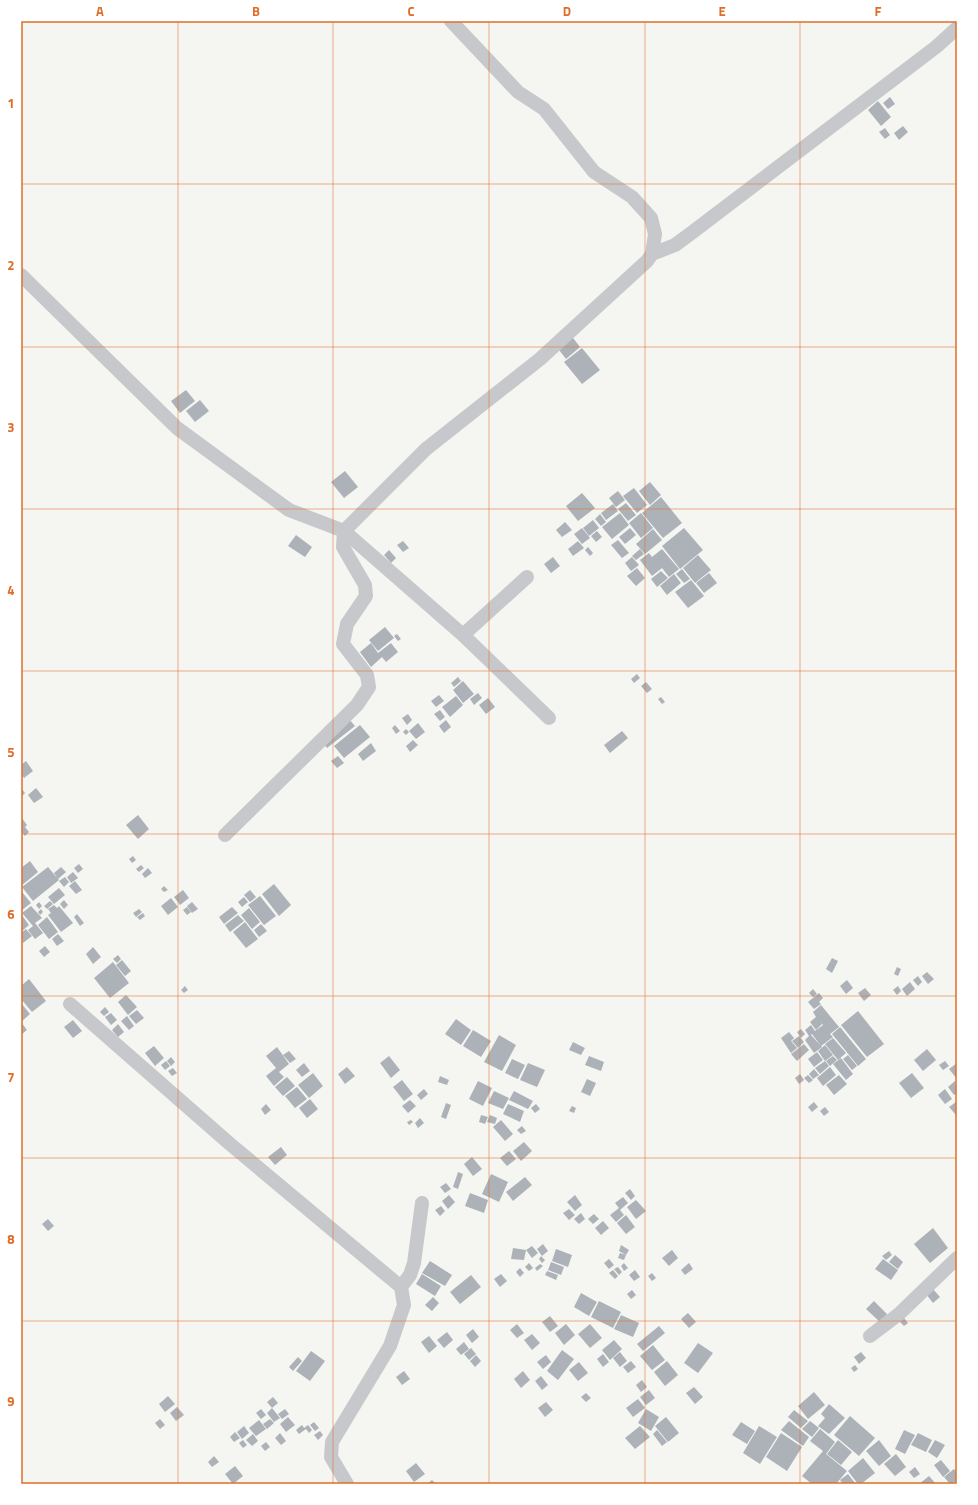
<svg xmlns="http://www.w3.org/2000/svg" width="978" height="1505" font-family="'Titillium Web',sans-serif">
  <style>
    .building { fill: #acb2b8 }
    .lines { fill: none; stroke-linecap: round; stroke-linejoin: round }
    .minor { stroke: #c6c8cc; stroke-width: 14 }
    .grid { fill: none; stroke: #df6d29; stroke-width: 1; stroke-opacity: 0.55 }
    .neatline { fill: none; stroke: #df6d29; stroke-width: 1.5 }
    .grid-label { font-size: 13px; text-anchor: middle; font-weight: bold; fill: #df6d29 }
  </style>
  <rect width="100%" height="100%" fill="#f5f6f2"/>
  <path class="building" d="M890 97 895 104 888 109 883 103Z
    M878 101 891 117 881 126 868 110Z
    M903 126 908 132 899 140 894 133Z
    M885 128 890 135 885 139 879 132Z
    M570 334 580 347 566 359 556 346Z
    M582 348 600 370 582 384 564 362Z
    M186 390 195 401 180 413 171 401Z
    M200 400 209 411 195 422 186 411Z
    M345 471 358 487 344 498 331 482Z
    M650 482 661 495 650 505 639 491Z
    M634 488 647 505 637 513 623 496Z
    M618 491 625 500 616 507 609 498Z
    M582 493 595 508 578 521 566 506Z
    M661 497 682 523 663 538 642 513Z
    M626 503 636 515 628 521 618 509Z
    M613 504 618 511 606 520 601 513Z
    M620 513 629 525 612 539 602 527Z
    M641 513 653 528 641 538 629 523Z
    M600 514 606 522 601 526 595 519Z
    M593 520 599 528 589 536 583 528Z
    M565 522 572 530 562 537 556 530Z
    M582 528 590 538 582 544 574 534Z
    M630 528 636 535 625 544 619 537Z
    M684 528 703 550 680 569 662 546Z
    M653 529 662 540 645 554 636 544Z
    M597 531 602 537 596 542 591 536Z
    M296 535 312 547 305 557 288 546Z
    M618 540 629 553 622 558 611 545Z
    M403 541 409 548 403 552 397 545Z
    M578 541 584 548 573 556 568 549Z
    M588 547 593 553 590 556 585 550Z
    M640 549 644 554 636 560 632 556Z
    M662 549 679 569 669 577 662 568 652 576 640 560 649 553 652 557Z
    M389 550 396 558 391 563 384 555Z
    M698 555 711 570 695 583 683 568Z
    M553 557 560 566 551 573 544 564Z
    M632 557 639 565 631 571 625 563Z
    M637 568 645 578 636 586 627 576Z
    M682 569 690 579 684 583 676 574Z
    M661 571 668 578 657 587 651 579Z
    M709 573 717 583 704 593 696 583Z
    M674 574 681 583 667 595 660 586Z
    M691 580 704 596 688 608 675 592Z
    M385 627 394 638 378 651 369 640Z
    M397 634 401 639 398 641 394 636Z
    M371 643 378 653 391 643 398 652 386 662 382 657 371 667 360 652Z
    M637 674 640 678 634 683 631 679Z
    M458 677 461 681 454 687 451 683Z
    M463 681 474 694 463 703 453 690Z
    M646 682 652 689 647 693 641 686Z
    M478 693 482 698 474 705 470 699Z
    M439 695 444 701 436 707 431 701Z
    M456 696 463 705 450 717 442 707Z
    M661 697 665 702 662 704 658 699Z
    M488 698 495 707 486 714 479 705Z
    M440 710 445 717 440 721 434 714Z
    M408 714 412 720 407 725 402 718Z
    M348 718 355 726 327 748 321 740Z
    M446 720 451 727 444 733 439 726Z
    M418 723 425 732 416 739 409 731Z
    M360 725 370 737 344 758 334 746Z
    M395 725 400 731 396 734 392 728Z
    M406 729 409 732 406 735 403 732Z
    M622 731 628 738 610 753 604 745Z
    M413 740 418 745 410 752 406 746Z
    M371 743 376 751 363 761 358 754Z
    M338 756 344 763 337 768 331 761Z
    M26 761 33 771 24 778 21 774V765Z
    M21 788 25 793 21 797Z
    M36 788 43 797 34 803 28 795Z
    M138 815 149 829 138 839 126 825Z
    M21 817 27 825 25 827 29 832 25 836 21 831Z
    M133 856 136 860 132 863 129 859Z
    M30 861 38 872 21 886V868Z
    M79 864 83 869 78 873 74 868Z
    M141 865 144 868 139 872 136 869Z
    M48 867 59 880 33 901 22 887Z
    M61 867 66 872 58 879 54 873Z
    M148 868 152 873 145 878 142 874Z
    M73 872 78 878 71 883 67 877Z
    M65 877 69 882 64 887 59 881Z
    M75 881 82 890 76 894 69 886Z
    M274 884 291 905 279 916 262 894Z
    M164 886 168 890 164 892 161 889Z
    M59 888 65 895 54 904 48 897Z
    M183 890 189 898 180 905 174 897Z
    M250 890 256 897 250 902 244 895Z
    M22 892 31 903 21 911V893Z
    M260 896 276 916 264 925 248 905Z
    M244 897 248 902 242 907 238 902Z
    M171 898 178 907 168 915 161 906Z
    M64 900 68 905 64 909 60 904Z
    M50 901 53 904 47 909 44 906Z
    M39 902 42 906 39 909 36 905Z
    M192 902 198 909 192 913 187 906Z
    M54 905 57 908 59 906 73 923 61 932 48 915 51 913 48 909Z
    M31 906 42 918 35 923 43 933 35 939 28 930 33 926 22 913Z
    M187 907 191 912 187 915 183 910Z
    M232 907 238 913 224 924 219 917Z
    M249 908 260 922 252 929 241 915Z
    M41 909 43 912 40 915 38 912Z
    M139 909 142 912 136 917 133 913Z
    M143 913 145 916 140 920 137 917Z
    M21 914 29 925 21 932Z
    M77 914 84 923 80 926 74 917Z
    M238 915 244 921 230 932 225 925Z
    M47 917 58 932 49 939 38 925Z
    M245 922 258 939 246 948 233 932Z
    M261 924 267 931 259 937 254 930Z
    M26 929 32 936 23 943 21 933Z
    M58 934 64 941 57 946 52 939Z
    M45 946 50 952 44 957 39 951Z
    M93 947 101 957 93 964 86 954Z
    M118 955 121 959 117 963 113 959Z
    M832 958 838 961 832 973 826 969Z
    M122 960 131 971 125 976 116 965Z
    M113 962 129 983 110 998 94 978Z
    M897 967 901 969 898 976 894 974Z
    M927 972 934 979 928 984 922 976Z
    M918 976 922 982 918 986 913 980Z
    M29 979 46 1001 32 1012 21 999V986Z
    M847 980 853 988 846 994 840 986Z
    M910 982 915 989 907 996 902 989Z
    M185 986 188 990 184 993 181 990Z
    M898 986 901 991 897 995 893 990Z
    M865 988 871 995 864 1001 858 993Z
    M813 989 817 994 813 997 809 993Z
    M819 993 823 998 819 1002 821 1004 814 1009 808 1002Z
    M126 995 137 1007 128 1015 118 1002Z
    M21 1003 30 1014 21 1022Z
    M821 1005 839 1027 830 1034 833 1037 821 1046 812 1034 811 1035 822 1047 814 1053 805 1040 809 1036 805 1030 811 1025 815 1031 823 1025 820 1021 822 1024 816 1030 810 1022 816 1017 813 1012Z
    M105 1007 109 1012 104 1016 100 1012Z
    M137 1010 144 1018 136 1024 129 1016Z
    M858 1011 884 1044 867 1057 841 1025Z
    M111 1013 117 1020 111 1025 105 1017Z
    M127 1016 134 1026 129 1030 121 1021Z
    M456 1019 471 1030 461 1045 445 1034Z
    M73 1020 82 1031 73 1038 64 1027Z
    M21 1022 27 1030 21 1035Z
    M118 1024 124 1032 118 1037 112 1030Z
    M840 1027 866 1059 858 1066 832 1034Z
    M801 1029 805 1034 801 1038 797 1032Z
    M473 1030 491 1041 481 1057 463 1046Z
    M789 1032 794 1038 791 1041 797 1048 791 1053 781 1038Z
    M499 1035 516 1045 502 1071 484 1062Z
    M799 1036 804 1042 798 1048 792 1041Z
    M833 1038 846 1053 838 1060 825 1044Z
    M573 1042 585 1048 581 1055 569 1050Z
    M804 1044 809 1050 797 1061 791 1054Z
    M825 1045 833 1055 825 1061 818 1051Z
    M154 1046 164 1058 155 1066 145 1053Z
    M277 1047 289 1064 279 1072 284 1077 274 1086 266 1076 276 1068 266 1056Z
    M927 1049 936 1060 923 1071 914 1060Z
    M289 1051 296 1059 290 1063 283 1055Z
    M817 1052 823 1060 814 1067 808 1059Z
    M848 1055 857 1066 852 1070 843 1059Z
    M389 1056 400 1070 391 1078 380 1063Z
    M589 1056 604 1062 601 1071 585 1065Z
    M833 1056 837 1060 830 1066 826 1061Z
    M171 1057 175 1062 171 1066 167 1061Z
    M841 1058 853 1074 846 1080 833 1064Z
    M512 1059 525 1065 518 1079 505 1073Z
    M166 1061 170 1066 165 1070 161 1065Z
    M825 1061 829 1066 820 1074 815 1068Z
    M945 1061 949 1066 943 1070 939 1065Z
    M304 1063 310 1071 302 1077 296 1070Z
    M528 1063 545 1070 537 1087 520 1080Z
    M957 1063V1079L949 1069Z
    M347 1067 355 1076 345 1084 338 1074Z
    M830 1067 836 1075 823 1086 817 1078Z
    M173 1068 177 1073 172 1076 168 1071Z
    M814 1069 819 1075 813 1079 809 1074Z
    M313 1073 323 1086 309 1098 298 1085Z
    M912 1073 924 1088 911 1098 899 1083Z
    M800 1074 804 1080 799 1084 795 1078Z
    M808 1075 813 1080 809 1083 804 1078Z
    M839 1075 847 1084 834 1095 826 1085Z
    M440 1076 449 1080 447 1085 438 1082Z
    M287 1077 295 1086 283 1096 275 1087Z
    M587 1079 596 1083 590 1096 581 1092Z
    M402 1080 413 1094 404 1101 393 1087Z
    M478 1081 492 1088 483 1106 469 1099Z
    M955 1081 957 1093 954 1095 948 1087Z
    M297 1087 307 1099 295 1108 285 1096Z
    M424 1089 428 1094 421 1100 417 1095Z
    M945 1089 952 1099 945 1104 938 1095Z
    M494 1091 509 1098 503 1109 488 1103Z
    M514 1091 533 1101 528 1109 509 1100Z
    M310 1099 318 1109 307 1118 299 1108Z
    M410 1100 416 1106 408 1113 402 1106Z
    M814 1102 818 1107 812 1112 808 1107Z
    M956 1102 957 1114 956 1115 949 1107Z
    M446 1103 451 1105 446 1119 441 1117Z
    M266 1104 271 1110 265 1115 261 1109Z
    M508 1104 524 1111 520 1122 503 1114Z
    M536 1104 540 1109 535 1113 531 1108Z
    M572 1106 576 1108 574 1113 569 1111Z
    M825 1107 829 1112 824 1116 820 1111Z
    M481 1115 488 1117 485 1124 479 1122Z
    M490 1115 497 1118 495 1124 487 1122Z
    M420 1118 424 1123 418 1128 415 1123Z
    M411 1120 413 1122 409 1125 407 1122Z
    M501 1120 513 1134 505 1141 493 1127Z
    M522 1126 526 1131 521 1134 517 1130Z
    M524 1142 532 1151 521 1161 513 1151Z
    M281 1147 287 1155 275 1165 268 1157Z
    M509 1151 516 1159 507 1166 500 1158Z
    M472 1157 482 1169 473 1176 464 1164Z
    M458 1172 463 1174 458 1189 453 1187Z
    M491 1174 508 1182 499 1202 482 1194Z
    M525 1177 532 1185 513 1201 506 1192Z
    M446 1183 451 1189 445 1193 440 1187Z
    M630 1189 635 1196 631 1200 625 1193Z
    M470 1193 488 1200 484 1213 465 1206Z
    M449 1195 455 1202 448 1209 442 1201Z
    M575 1195 582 1205 575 1211 567 1202Z
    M623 1197 628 1203 620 1210 624 1215 616 1222 610 1215 619 1208 615 1203Z
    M636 1200 646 1211 636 1219 627 1207Z
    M441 1206 445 1211 440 1216 435 1210Z
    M569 1209 575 1215 569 1220 563 1213Z
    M581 1213 585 1219 579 1224 574 1219Z
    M594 1214 599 1219 593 1224 588 1219Z
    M626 1215 635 1227 626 1234 617 1223Z
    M48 1219 54 1226 48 1231 42 1224Z
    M603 1221 609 1228 601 1235 595 1228Z
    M933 1228 948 1248 930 1263 914 1244Z
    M543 1244 548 1251 542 1256 537 1249Z
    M621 1245 629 1250 626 1255 619 1251Z
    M532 1246 538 1253 532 1258 526 1250Z
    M513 1248 526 1250 524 1260 511 1259Z
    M556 1249 572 1255 568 1267 552 1261Z
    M672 1250 678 1258 669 1266 662 1258Z
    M889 1251 892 1255 886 1260 882 1256Z
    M620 1253 626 1255 624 1260 618 1258Z
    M895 1255 903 1262 898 1269 889 1262Z
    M541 1256 545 1260 542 1263 539 1259Z
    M609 1259 614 1265 609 1269 604 1263Z
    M883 1259 898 1270 891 1280 875 1269Z
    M430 1261 452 1275 445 1286 422 1273Z
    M551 1262 564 1267 561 1275 548 1270Z
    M529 1263 533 1268 529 1271 525 1267Z
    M624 1263 628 1268 624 1271 621 1266Z
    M689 1263 693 1269 685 1275 681 1270Z
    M540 1264 543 1266 537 1271 535 1268Z
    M618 1267 622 1272 619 1275 614 1269Z
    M520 1268 524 1273 520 1277 516 1272Z
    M613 1270 618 1276 615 1279 609 1273Z
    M635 1270 640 1277 634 1281 629 1275Z
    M547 1271 558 1275 556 1280 545 1275Z
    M652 1273 656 1278 652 1281 648 1276Z
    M422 1274 441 1286 435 1296 416 1284Z
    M501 1274 507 1281 500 1287 494 1279Z
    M471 1275 481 1287 460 1304 450 1292Z
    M933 1289 940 1297 933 1303 926 1294Z
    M632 1290 636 1295 631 1299 627 1294Z
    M581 1293 597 1302 589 1316 574 1307Z
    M433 1297 439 1303 432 1311 425 1305Z
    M599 1301 621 1312 613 1328 591 1317Z
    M874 1301 887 1314 880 1322 866 1309Z
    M688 1313 696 1322 689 1328 681 1319Z
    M621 1315 639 1323 633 1337 614 1329Z
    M550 1316 558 1326 550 1332 542 1322Z
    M904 1318 908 1323 904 1326 900 1322Z
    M517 1324 524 1333 517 1338 510 1330Z
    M566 1324 575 1335 564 1345 555 1333Z
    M590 1324 602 1338 590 1348 578 1334Z
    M659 1326 665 1333 643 1351 637 1344Z
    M473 1329 479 1337 472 1343 466 1335Z
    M447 1332 453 1340 444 1348 437 1340Z
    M532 1334 540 1343 532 1350 524 1340Z
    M429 1336 437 1346 429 1353 421 1342Z
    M614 1340 622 1349 610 1360 602 1350Z
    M464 1342 469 1349 461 1355 456 1349Z
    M698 1343 713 1353 698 1373 684 1363Z
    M653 1345 665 1360 652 1370 640 1356Z
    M471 1348 476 1354 469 1360 464 1354Z
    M562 1350 574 1359 558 1380 547 1371Z
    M311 1351 325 1361 310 1381 296 1371Z
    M620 1352 627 1361 620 1367 613 1358Z
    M861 1352 866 1358 859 1364 854 1357Z
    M603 1354 609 1362 603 1367 597 1359Z
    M476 1355 481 1361 475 1367 470 1361Z
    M546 1355 551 1362 543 1369 537 1362Z
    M298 1357 302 1361 293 1371 289 1367Z
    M631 1361 636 1367 628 1373 623 1367Z
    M667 1361 678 1375 665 1386 654 1372Z
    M579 1362 588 1373 578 1381 569 1370Z
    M855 1365 858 1369 854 1372 851 1368Z
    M404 1371 410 1379 402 1385 396 1377Z
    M523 1371 530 1380 521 1388 514 1379Z
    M541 1376 548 1385 542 1390 535 1381Z
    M642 1380 647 1387 641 1392 636 1385Z
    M694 1387 703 1397 695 1404 686 1393Z
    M649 1390 655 1398 646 1405 640 1397Z
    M814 1392 825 1405 808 1419 798 1406Z
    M586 1393 591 1398 586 1402 581 1397Z
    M168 1396 175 1404 165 1412 159 1404Z
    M273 1397 278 1403 272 1408 267 1402Z
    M638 1399 645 1408 633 1417 626 1408Z
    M546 1402 553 1410 545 1417 538 1408Z
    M829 1404 845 1418 829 1434 818 1426 825 1418 821 1414Z
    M177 1407 184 1415 176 1421 170 1413Z
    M272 1408 280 1418 274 1422 267 1413Z
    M261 1409 266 1415 261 1419 256 1413Z
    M285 1409 289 1414 282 1419 278 1414Z
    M646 1409 659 1417 651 1431 638 1423Z
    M794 1410 808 1421 801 1428 788 1417Z
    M850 1416 875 1438 859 1456 834 1435Z
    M288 1417 295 1425 286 1432 280 1424Z
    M666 1417 679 1433 668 1442 655 1426Z
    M160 1419 165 1425 160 1429 155 1423Z
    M270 1419 274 1423 267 1429 263 1424Z
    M259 1420 266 1429 256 1436 249 1428Z
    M789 1421 809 1437 803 1446 781 1430Z
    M810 1421 819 1428 812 1437 802 1429Z
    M314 1422 319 1428 315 1431 310 1425Z
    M741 1422 755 1431 747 1444 732 1435Z
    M302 1425 304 1428 308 1425 312 1430 309 1433 306 1429 299 1434 296 1430Z
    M244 1426 249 1433 242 1439 237 1432Z
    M640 1426 650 1437 635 1449 625 1438Z
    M759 1426 777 1437 760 1464 743 1453Z
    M820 1429 835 1442 826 1454 847 1471 836 1484H812L802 1476 823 1451 810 1441Z
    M657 1430 667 1442 662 1446 653 1434Z
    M904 1430 915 1435 905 1454 895 1449Z
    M320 1431 323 1435 318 1440 314 1435Z
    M235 1432 240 1438 234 1442 230 1437Z
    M280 1433 286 1441 281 1445 275 1438Z
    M781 1433 802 1447 787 1471 766 1457Z
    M918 1433 932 1440 926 1452 911 1445Z
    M253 1434 258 1441 252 1446 246 1440Z
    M243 1440 247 1445 243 1448 239 1443Z
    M838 1440 852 1452 841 1465 827 1454Z
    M879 1440 891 1456 879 1466 866 1451Z
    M935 1440 945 1445 937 1458 928 1452Z
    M266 1442 270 1447 265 1451 261 1446Z
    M896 1454 906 1467 895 1476 884 1464Z
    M214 1456 219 1462 212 1467 208 1462Z
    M863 1458 875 1473 861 1484H858L848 1471Z
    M941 1460 950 1471 943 1477 934 1465Z
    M416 1463 425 1474 414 1482 406 1471Z
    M235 1466 243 1476 233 1484 225 1474Z
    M915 1467 920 1474 914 1478 909 1472Z
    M954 1469 957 1473V1481L950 1484 944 1477Z
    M848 1474 855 1483V1484H843L840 1480Z
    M929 1476 936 1484H919Z
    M432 1480 436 1484H427Z"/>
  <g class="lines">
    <path class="minor" d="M451 21 518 92 544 109 594 172 632 197 651 218 655 234 652 254
      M21 275 177 428 289 510 344 531 463 635 549 718
      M463 635 527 577
      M225 835 357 705 369 687 367 675 343 644 347 624 366 596 365 585 343 547 344 531 426 449 540 359 647 261 652 254 675 245 690 234 936 47 957 28
      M70 1004 230 1144 401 1287 404 1305 390 1346 332 1442 331 1457 347 1484
      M401 1287 410 1275 414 1263 422 1203
      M870 1336 899 1314 957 1258"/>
  </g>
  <path class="grid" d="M178 21V1484M333 21V1484M489 21V1484M645 21V1484M800 21V1484M21 184H957M21 347H957M21 509H957M21 671H957M21 834H957M21 996H957M21 1158H957M21 1321H957"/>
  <rect width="978" height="1505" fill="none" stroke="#ffffff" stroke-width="44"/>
  <rect x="22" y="22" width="934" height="1461" class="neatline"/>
  <g class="grid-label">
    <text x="100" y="16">A</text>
    <text x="256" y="16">B</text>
    <text x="411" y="16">C</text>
    <text x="567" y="16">D</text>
    <text x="722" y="16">E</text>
    <text x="878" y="16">F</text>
    <text x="11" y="108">1</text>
    <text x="11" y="270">2</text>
    <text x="11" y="432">3</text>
    <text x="11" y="595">4</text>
    <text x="11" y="757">5</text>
    <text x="11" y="919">6</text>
    <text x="11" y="1082">7</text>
    <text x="11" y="1244">8</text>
    <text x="11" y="1406">9</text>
  </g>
</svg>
